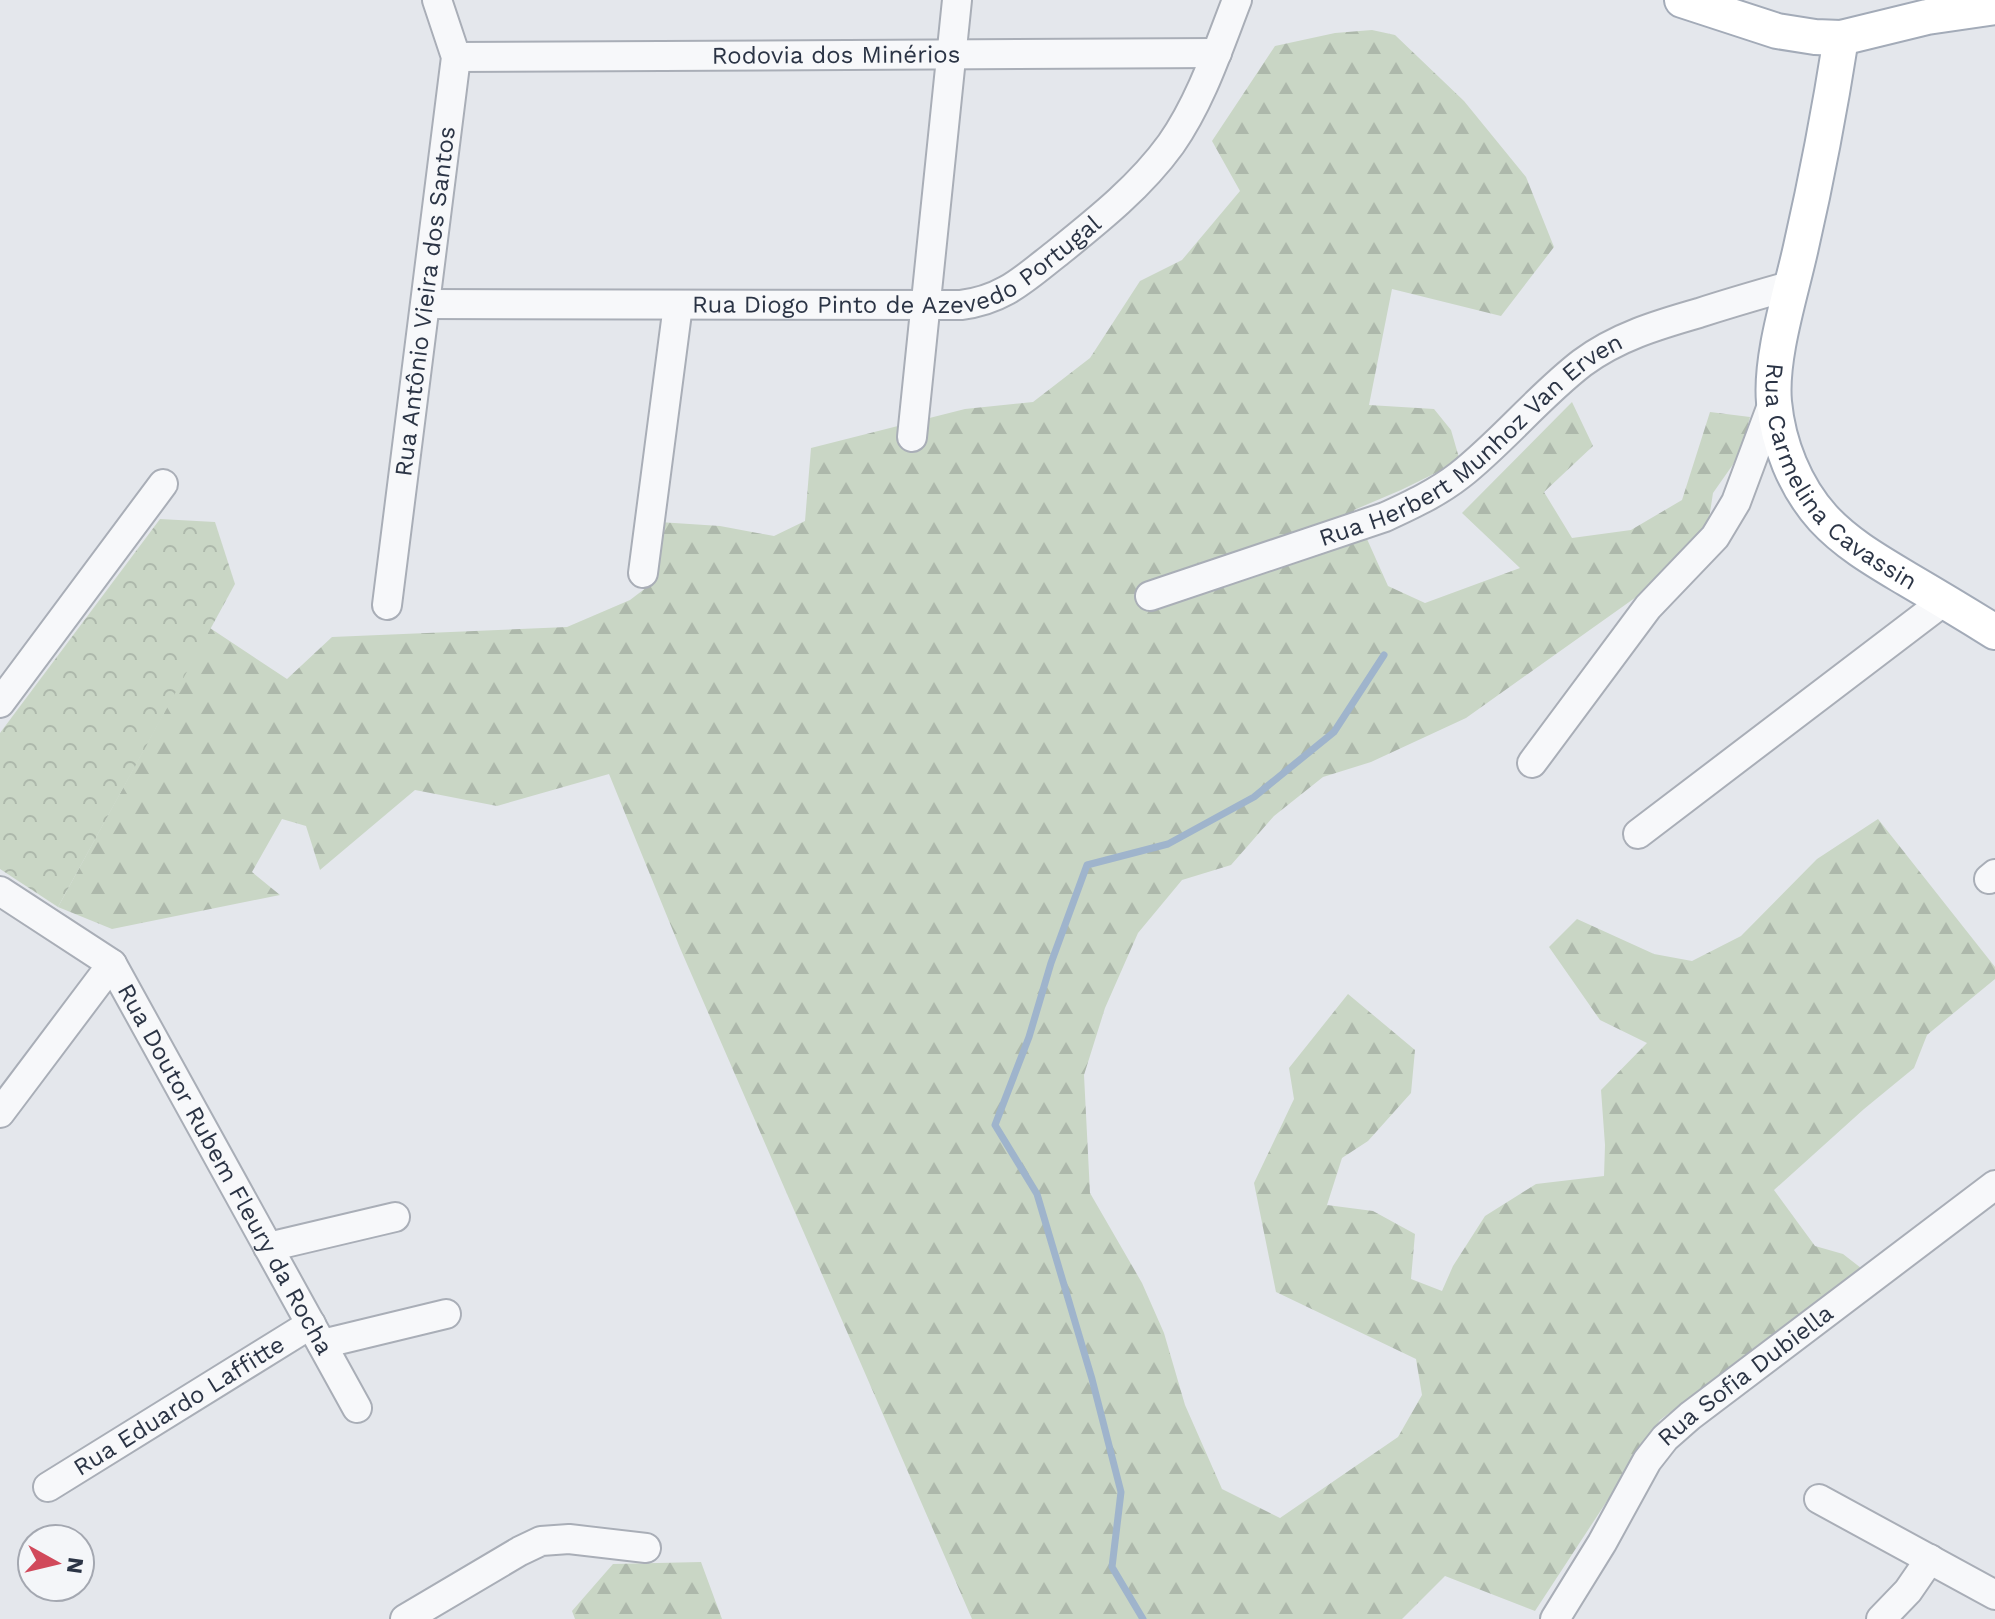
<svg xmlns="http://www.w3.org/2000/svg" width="1995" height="1619" font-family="'Work Sans',sans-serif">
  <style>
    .forest { fill: url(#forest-firs) }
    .park { fill: url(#park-crowns) }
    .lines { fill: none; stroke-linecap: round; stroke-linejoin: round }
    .stream { stroke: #9fb4cc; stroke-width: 7 }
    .minor-casing { stroke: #a9aeb7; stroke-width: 32 }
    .major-casing { stroke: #a3abb8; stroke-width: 38 }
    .minor { stroke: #f7f8fa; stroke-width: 28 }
    .major { stroke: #fff; stroke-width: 34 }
    .labels { text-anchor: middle; stroke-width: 8; stroke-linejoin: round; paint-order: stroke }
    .street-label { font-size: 24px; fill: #2b3445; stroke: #f4f6f9 }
  </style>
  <defs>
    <pattern id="forest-firs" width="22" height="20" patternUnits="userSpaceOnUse" patternTransform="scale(2)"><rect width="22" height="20" fill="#c9d6c5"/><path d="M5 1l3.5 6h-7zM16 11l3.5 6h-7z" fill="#adb8ab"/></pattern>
    <pattern id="park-crowns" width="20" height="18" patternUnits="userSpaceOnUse" patternTransform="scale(2)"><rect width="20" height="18" fill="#c9d6c5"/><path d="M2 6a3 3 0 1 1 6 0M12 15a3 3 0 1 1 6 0" fill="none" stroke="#adb8ab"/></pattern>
  </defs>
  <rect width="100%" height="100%" fill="#e4e7ec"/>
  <path class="forest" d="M1372 30 1395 35 1464 101 1526 177 1554 247 1501 316 1392 289 1369 405 1434 409 1451 430 1460 461 1401 490 1354 510 1388 586 1425 603 1520 568 1462 513 1572 402 1593 446 1544 492 1572 538 1631 530 1682 500 1710 412 1750 417 1741 453 1713 493 1707 532 1677 568 1466 718 1371 762 1323 777 1274 816 1231 865 1182 880 1138 933 1105 1008 1084 1075 1090 1193 1142 1283 1164 1333 1185 1405 1222 1489 1280 1518 1398 1437 1422 1395 1416 1359 1276 1292 1254 1183 1294 1099 1289 1068 1348 994 1415 1050 1411 1093 1368 1141 1342 1158 1327 1205 1373 1211 1415 1234 1411 1279 1442 1291 1453 1266 1485 1216 1536 1184 1604 1176 1605 1145 1601 1090 1647 1043 1600 1020 1549 947 1577 919 1654 954 1692 961 1741 936 1817 859 1878 819 1995 967V979L1927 1035 1914 1068 1864 1109 1774 1190 1815 1246 1843 1254 1861 1268 1660 1420 1535 1611 1445 1576 1402 1619H972L680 948 609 774 497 806 415 790 320 870 306 826 282 819 252 872 280 895 112 929 58 907 210 628 287 679 332 637 567 627 630 600 651 584 659 522 720 526 774 536 805 521 811 448 965 409 1033 402 1090 358 1140 281 1182 260 1240 191 1212 141 1275 46 1335 33Z
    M701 1562 722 1619H575L572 1611 613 1564Z"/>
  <path class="park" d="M160 519 215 522 235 584 58 907 0 869V733Z"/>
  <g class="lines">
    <path class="stream" d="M1143 1619 1112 1567 1121 1492 1092 1379 1037 1194 995 1125 1029 1037 1051 963 1087 865 1168 844 1254 797 1334 732 1384 655"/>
    <g class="minor-casing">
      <g id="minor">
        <path id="s1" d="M456 57 1217 53"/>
        <path id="s2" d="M426 304 961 305C1003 300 1024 279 1056 254 1097 221 1140 187 1171 144 1201 101 1218 49 1237 0"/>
        <path d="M912 437 957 0"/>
        <path d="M643 573 678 305"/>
        <path id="s3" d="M1150 596 1385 517C1411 505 1437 493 1460 475 1503 441 1538 397 1582 363 1617 337 1657 325 1699 313 1730 303 1761 294 1793 285"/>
        <path id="s4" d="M387 605 456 57 437 0"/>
        <path d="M0 703 163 484"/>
        <path d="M1532 763 1648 607 1715 537 1736 502 1774 400"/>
        <path d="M1638 834 1944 601"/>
        <path d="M1989 879 1995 874"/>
        <path id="s5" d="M0 891 112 964 357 1408"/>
        <path d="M0 1113 112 964"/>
        <path d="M268 1247 395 1217"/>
        <path d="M322 1344 446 1314"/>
        <path id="s6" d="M48 1487 311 1324"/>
        <path d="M1819 1499 1995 1595"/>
        <path d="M405 1619 520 1551 541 1541 569 1539 646 1548"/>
        <path id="s7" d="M1555 1619 1602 1543 1647 1461 1665 1438 1690 1416 1995 1185"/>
        <path d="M1881 1619 1908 1591 1930 1559"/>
      </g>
    </g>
    <g class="major-casing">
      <g id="major">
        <path d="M1682 0 1777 31 1815 37 1841 38 1927 17 1995 7"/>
        <path id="s8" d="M1841 38C1830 108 1817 177 1801 247 1791 293 1770 356 1774 402 1778 444 1795 487 1823 518 1847 544 1877 561 1907 579 1936 596 1966 614 1995 632"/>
      </g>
    </g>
    <use href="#minor" class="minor"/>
    <use href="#major" class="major"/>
  </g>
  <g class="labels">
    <g class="street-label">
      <text dy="8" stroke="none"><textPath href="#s1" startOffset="380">Rodovia dos Minérios</textPath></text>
      <text dy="8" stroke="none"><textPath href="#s2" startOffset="482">Rua Diogo Pinto de Azevedo Portugal</textPath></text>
      <text dy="8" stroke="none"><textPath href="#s4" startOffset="306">Rua Antônio Vieira dos Santos</textPath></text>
      <text dy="8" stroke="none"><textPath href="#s3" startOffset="362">Rua Herbert Munhoz Van Erven</textPath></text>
      <text dy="8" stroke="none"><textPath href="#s8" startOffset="472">Rua Carmelina Cavassin</textPath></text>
      <text dy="8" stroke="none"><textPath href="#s5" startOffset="368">Rua Doutor Rubem Fleury da Rocha</textPath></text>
      <text dy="8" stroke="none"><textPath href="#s7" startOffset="314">Rua Sofia Dubiella</textPath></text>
      <text dy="8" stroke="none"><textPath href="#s6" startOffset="154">Rua Eduardo Laffitte</textPath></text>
    </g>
  </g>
  <g transform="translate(56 1563) rotate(98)"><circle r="38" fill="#f4f6f9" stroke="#a4a8b1" stroke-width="2"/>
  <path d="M0-6L14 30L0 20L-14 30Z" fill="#d1495b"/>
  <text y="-12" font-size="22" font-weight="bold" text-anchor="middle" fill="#2b3445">N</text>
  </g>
</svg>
